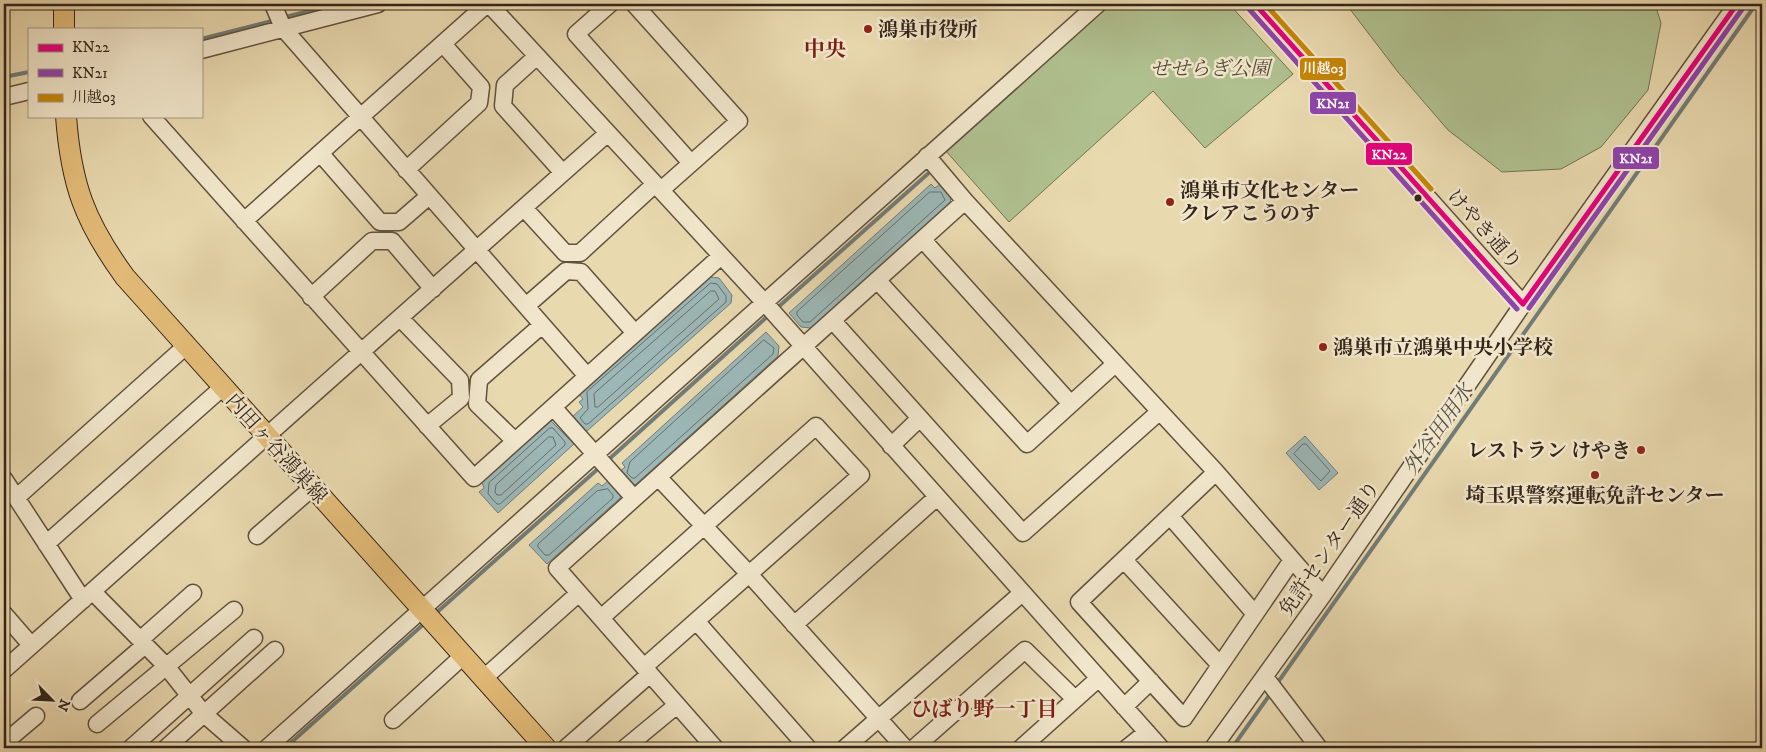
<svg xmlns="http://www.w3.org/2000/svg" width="1766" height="752" font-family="'IM FELL DW Pica','Noto Serif JP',serif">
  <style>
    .green { fill: #b0c08f; stroke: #727254 }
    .water { fill: #9cb7b6; stroke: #727c77 }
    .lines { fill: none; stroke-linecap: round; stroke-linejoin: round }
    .shore { stroke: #686e68; stroke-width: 1 }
    .stream { stroke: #727c77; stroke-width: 4 }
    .minor-casing { stroke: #60513e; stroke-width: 19 }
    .major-casing { stroke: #332419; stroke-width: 22 }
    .minor { stroke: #f1e6cb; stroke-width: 16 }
    .major { stroke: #e4bc78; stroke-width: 20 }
    .bus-1-casing { stroke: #f1e6cb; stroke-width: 9 }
    .bus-2-casing { stroke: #f1e6cb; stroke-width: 9 }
    .bus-3-casing { stroke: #f1e6cb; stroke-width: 9 }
    .bus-1 { stroke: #e5007d; stroke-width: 5 }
    .bus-2 { stroke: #8e44ad; stroke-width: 5 }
    .bus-3 { stroke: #c68606; stroke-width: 5 }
    .poi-dot { fill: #8f2418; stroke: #f1e6cb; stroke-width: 2 }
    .bus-dot { fill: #332419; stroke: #f1e6cb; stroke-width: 2 }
    .labels { text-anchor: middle; stroke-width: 5; stroke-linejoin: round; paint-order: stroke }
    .poi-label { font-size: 20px; font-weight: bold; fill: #332419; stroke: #f1e6cb; text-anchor: start }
    .park-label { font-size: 20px; font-style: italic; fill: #524b36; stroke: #f1e6cb }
    .street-label { font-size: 20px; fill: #332419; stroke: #f1e6cb }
    .neighbourhood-label { font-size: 21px; font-weight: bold; fill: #7a1f14; stroke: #f1e6cb }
    .water-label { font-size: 21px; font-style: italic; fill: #525048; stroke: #f1e6cb }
    .line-badge { stroke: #f1e6cb; stroke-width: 2 }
    .badge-label { font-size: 14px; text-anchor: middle; font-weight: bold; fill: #fff }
  </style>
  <rect width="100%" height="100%" fill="#e9d9af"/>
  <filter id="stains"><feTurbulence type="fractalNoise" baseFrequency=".004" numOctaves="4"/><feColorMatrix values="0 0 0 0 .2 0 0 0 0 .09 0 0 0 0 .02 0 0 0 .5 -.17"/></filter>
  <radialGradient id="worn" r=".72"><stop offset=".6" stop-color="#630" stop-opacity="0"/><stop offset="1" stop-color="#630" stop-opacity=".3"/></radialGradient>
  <path class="green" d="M1108 4H1229L1293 74 1205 148 1153 91 1009 222 945 150Z
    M1346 4H1655L1661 23 1648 90 1601 147 1561 169 1502 172 1448 130 1398 72Z"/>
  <path class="water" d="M931 184 935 188 940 184 951 196 950 203 811 328 801 327 789 313Z
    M710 277 719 278 732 295 731 303 587 431H584L572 417 583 407 579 402 583 399 578 393Z
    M766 332 779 346 778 356 635 485H631L619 472 625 467 622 463Z
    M551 421 574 444 498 513 479 492 484 488 482 482Z
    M1305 436 1338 473 1319 490 1286 453Z
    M608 481 621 495 620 498 547 564 529 545 598 483 602 486Z"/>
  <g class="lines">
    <path class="shore" d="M930 192H941L945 200 810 322H803L797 315V312Z
      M711 283 717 284 726 296V302L588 424H585L580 418 588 409 587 392Z
      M711 291H715L719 299 598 407H595L594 394Z
      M764 340 774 348 773 354 635 478H632L627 473 630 462Z
      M550 428H553L565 442V445L500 504H497L488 494 489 483Z
      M549 437H553L556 445 501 495H497L495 492 496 485Z
      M1303 444H1306L1330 471 1321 481 1294 454Z
      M608 489 613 495V498L549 555H545L538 547V544L597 491Z"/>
    <path class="stream" d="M282 18 336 4
      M201 39 276 20
      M4 77 29 72
      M776 309 931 171
      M607 461 769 315
      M435 614 600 467
      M1276 685 1756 4
      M285 748 426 622
      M1232 748 1271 693"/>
    <g class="minor-casing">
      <path id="minor" d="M273 4 283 28 587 376
        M489 4 764 302 1161 748
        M610 4 576 34 691 163
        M634 4 739 121 661 190
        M1255 4 1523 304
        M201 50 378 4
        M537 56 505 85 503 106 563 173
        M4 97 29 91
        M151 116 474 478 721 256
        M321 154 380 222H399L429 196
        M927 156 965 201 1216 472 1323 595
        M406 170 479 103 481 87 443 44
        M524 208 565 253H580L655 184
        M244 221 487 4
        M923 240 1071 404
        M878 281 1027 444 1115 364
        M311 297 372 241H392L433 289
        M526 306 566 271 581 272 635 333
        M400 318 460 380 461 398 427 426
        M833 321 1023 533 1159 412
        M553 407 634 498
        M515 441 477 404 479 380 542 325
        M891 446 920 418
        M1216 472 1079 602 1184 718 1292 560
        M658 477 750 575 905 748
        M4 479 83 600
        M16 498 187 345
        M1170 516 1255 614
        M257 536 312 488
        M46 544 223 387
        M1124 560 1220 665
        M93 592 166 666 204 714 243 748
        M4 614 31 645
        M601 618 816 426 861 475 644 667
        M697 622 808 748
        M794 625 937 497
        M140 640 193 593
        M4 670C204 490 407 312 608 133
        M1265 677 1319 748
        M484 678 579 593
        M80 701 145 645
        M1124 707 1151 681
        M393 720 463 656
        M97 724 234 610
        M4 743 36 716
        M131 748 254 638
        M166 748 275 650
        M267 748 1098 4
        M566 748 650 674
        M625 748 677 705
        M715 748 557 568 965 201
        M845 748 1022 593
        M914 748 1025 650 1075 699
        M1021 748 1099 678
        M1127 748 1147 732
        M1213 748 1323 595 1523 304 1737 4"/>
    </g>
    <g class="major-casing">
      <path id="major" d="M64 4V29
        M66 116C71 185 85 222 125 277L546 748"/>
    </g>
    <use href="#minor" class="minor"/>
    <use href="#major" class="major"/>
    <g class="bus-1-casing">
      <path id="bus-1" d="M1255 4 1523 304
        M1523 304 1737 4"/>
    </g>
    <g class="bus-2-casing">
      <path id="bus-2" d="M1249 9 1517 309
        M1529 308 1743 8"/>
    </g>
    <g class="bus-3-casing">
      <path id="bus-3" d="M1265 4 1431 189"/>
    </g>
    <use href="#bus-1" class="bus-1"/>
    <use href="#bus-2" class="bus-2"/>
    <use href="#bus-3" class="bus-3"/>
  </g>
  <g class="poi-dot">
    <circle cx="868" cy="29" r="5"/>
    <circle cx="1170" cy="202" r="5"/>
    <circle cx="1323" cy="347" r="5"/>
    <circle cx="1641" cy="450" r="5"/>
    <circle cx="1595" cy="475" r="5"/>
  </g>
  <circle class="bus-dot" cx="1418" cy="198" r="4.5"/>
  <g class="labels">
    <g class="poi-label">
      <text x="878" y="36">鴻巣市役所</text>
      <text x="1180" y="197">鴻巣市文化センター<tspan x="1180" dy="23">クレアこうのす</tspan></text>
      <text x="1333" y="354">鴻巣市立鴻巣中央小学校</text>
      <text x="1631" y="457" text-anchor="end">レストラン けやき</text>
      <text x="1595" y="502" text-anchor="middle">埼玉県警察運転免許センター</text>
    </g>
    <g class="park-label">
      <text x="1210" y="75">せせらぎ公園</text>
    </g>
    <g class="street-label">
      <text transform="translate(1485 229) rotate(48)" y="7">けやき通り</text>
      <text transform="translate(277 448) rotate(48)" y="7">内田ヶ谷鴻巣線</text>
      <text transform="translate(1329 548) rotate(-55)" y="7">免許センター通り</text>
    </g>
    <g class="neighbourhood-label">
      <text x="825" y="56">中央</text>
      <text x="984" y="716">ひばり野一丁目</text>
    </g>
    <g class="water-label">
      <text transform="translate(1438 429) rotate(-55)" y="7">外谷田用水</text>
    </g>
  </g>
  <g class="line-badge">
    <rect x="1299" y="57" width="48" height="24" rx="5" fill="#c68606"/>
    <rect x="1309" y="91" width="48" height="24" rx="5" fill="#8e44ad"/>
    <rect x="1365" y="142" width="48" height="24" rx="5" fill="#e5007d"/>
    <rect x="1612" y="146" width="48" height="24" rx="5" fill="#8e44ad"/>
  </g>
  <g class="badge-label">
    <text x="1323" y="73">川越03</text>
    <text x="1333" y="108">KN21</text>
    <text x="1389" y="159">KN22</text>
    <text x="1636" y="163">KN21</text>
  </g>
  <rect width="1766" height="752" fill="none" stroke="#e9d9af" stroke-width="20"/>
  <rect x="5" y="5" width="1756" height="742" fill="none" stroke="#332419" stroke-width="2.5"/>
  <rect x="10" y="10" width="1746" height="732" fill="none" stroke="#332419"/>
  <rect x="28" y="28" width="175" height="90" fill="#f1e6cb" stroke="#a59884"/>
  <rect x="38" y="44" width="25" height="8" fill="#e5007d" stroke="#a59884"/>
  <text x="72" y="52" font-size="15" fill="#332419">KN22</text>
  <rect x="38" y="69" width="25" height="8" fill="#8e44ad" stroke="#a59884"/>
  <text x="72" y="78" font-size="15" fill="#332419">KN21</text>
  <rect x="38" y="94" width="25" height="8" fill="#c68606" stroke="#a59884"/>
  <text x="72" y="102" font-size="15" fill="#332419">川越03</text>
  <g transform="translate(52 700) rotate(114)" stroke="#f1e6cb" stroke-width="4" paint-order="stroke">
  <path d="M0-4L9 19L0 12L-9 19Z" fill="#332419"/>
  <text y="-8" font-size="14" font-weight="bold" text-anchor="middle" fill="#332419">N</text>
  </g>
  <rect width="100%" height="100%" filter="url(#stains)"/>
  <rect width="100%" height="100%" fill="url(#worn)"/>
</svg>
